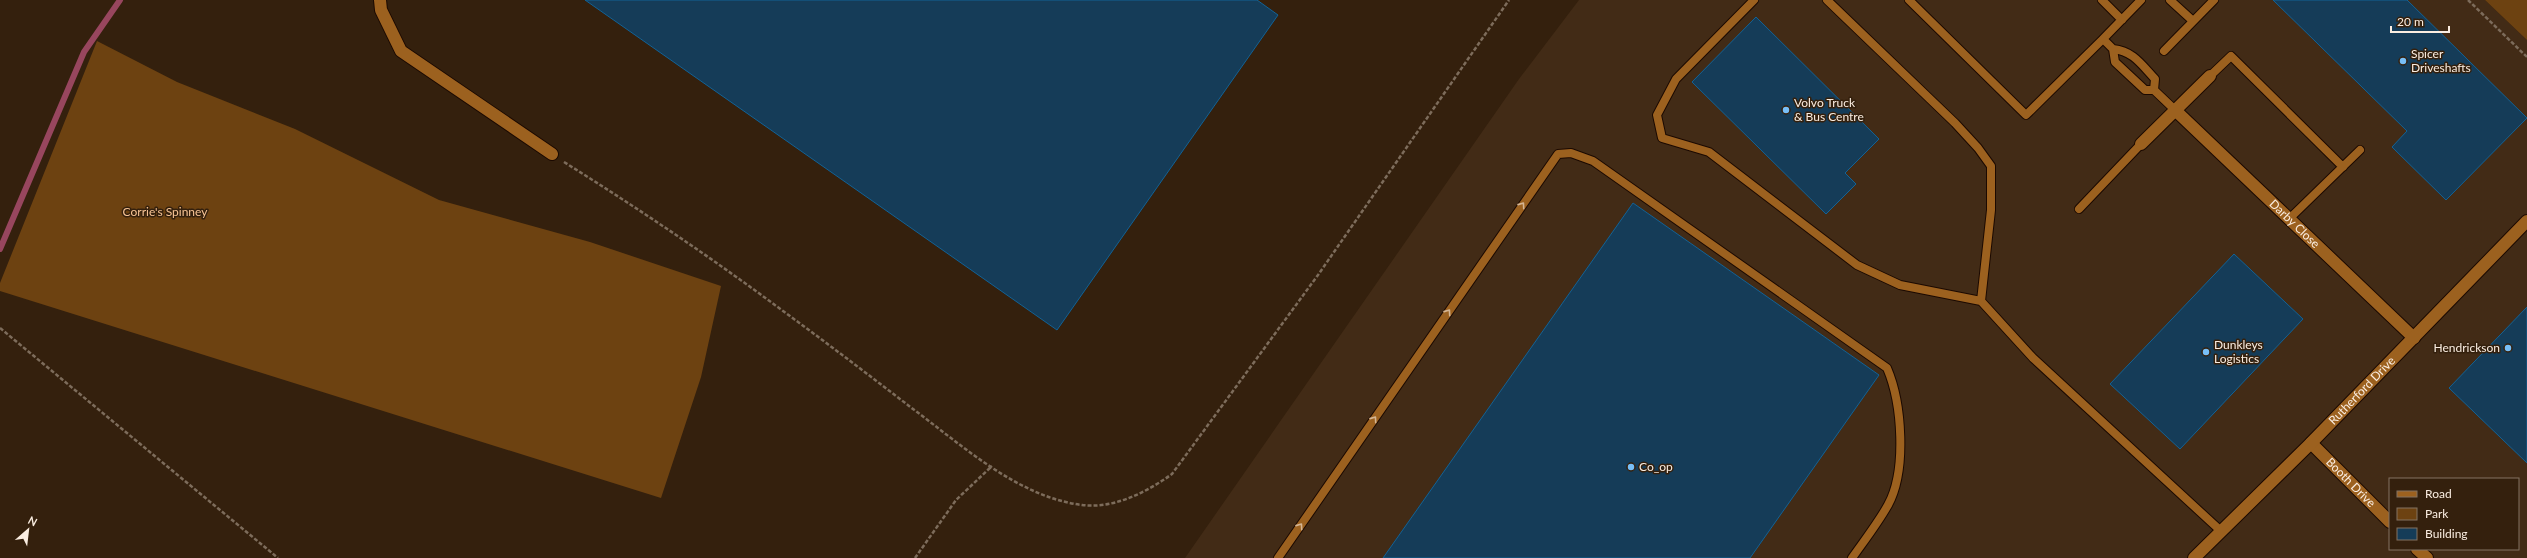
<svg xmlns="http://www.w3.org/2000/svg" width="2527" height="558" font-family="Lato,sans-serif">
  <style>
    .built { fill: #422b16; fill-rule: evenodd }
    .green { fill: #6d4211 }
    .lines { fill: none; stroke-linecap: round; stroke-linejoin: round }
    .stream { stroke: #98465e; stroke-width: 6 }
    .building { fill: #153c58; stroke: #126296 }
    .lane-casing { stroke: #1b0900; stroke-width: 10 }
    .street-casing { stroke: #1b0900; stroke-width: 14 }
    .path { stroke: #7d6c5b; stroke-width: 2.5; stroke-dasharray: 4 2; stroke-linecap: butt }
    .lane { stroke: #9c611f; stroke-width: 8 }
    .street { stroke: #9c611f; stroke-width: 12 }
    .oneway { stroke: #d4b593 }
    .poi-dot { fill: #78bff7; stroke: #34200d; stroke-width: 1.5 }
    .labels { text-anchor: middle; stroke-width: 3; stroke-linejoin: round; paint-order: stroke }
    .poi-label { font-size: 12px; fill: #faede1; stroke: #34200d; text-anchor: start }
    .park-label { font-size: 12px; fill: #f8c495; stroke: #34200d }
    .street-label { font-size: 12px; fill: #faede1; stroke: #34200d }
  </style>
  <rect width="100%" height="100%" fill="#34200d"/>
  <path class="built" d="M1579 0H2485L2527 40V558H1185L1519 79ZM2390 479H2518V549H2390Z"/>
  <path class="green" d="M2485 0H2527V40Z
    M97 41 177 82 295 129 439 200 590 242 721 286 701 377 661 498 0 291V283Z"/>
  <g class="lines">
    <path class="stream" d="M0 249 84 52 120 0"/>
  </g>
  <path class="building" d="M585 0H1257L1278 15 1057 330Z
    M2273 0H2407L2527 118 2446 200 2392 147 2407 131Z
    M1756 17 1879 139 1845 173 1856 184 1826 214 1692 82Z
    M1633 203 1879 375 1750 558H1383Z
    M2234 254 2303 319 2180 449 2110 384Z
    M2527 307V463L2449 388Z"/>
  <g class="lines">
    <g class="lane-casing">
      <path id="lane" d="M1754 0 1676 79 1657 115 1662 138 1709 152 1857 265 1900 285 1981 301 2033 358 2222 532
        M1827 0 1955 123 1978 148 1991 166V210L1981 301
        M1909 0 2026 115 2103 39
        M2102 0 2122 20
        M2170 0 2193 21
        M2113 49 2103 39 2141 0
        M2164 51 2214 0
        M2210 76 2231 56 2343 167
        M2154 90 2155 79C2141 64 2133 51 2113 49L2115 62 2145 90H2154L2175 110
        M2079 209 2141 144
        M2290 218 2360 150
        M1278 558 1558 154 1571 153 1593 161 1887 368C1902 403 1907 470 1888 505 1878 523 1864 541 1852 558"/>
    </g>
    <g class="street-casing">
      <g id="street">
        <path d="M380 0 381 10 401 51 552 154"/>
        <path id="s1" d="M2175 110 2414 338"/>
        <path d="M2141 144 2210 76"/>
        <path id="s2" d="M2311 443 2390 522"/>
        <path d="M2417 549 2427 558"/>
        <path id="s3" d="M2194 558 2311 443 2527 221"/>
      </g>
    </g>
    <path class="path" d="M2468 0 2527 57
      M564 162C639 209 712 258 783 311 827 343 870 376 913 409 963 446 1018 497 1082 505 1114 509 1147 492 1172 474L1318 275 1509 0
      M0 328 278 558
      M915 558 956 500 992 466"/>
    <use href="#lane" class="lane"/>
    <use href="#street" class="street"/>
  </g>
  <defs><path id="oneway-chevron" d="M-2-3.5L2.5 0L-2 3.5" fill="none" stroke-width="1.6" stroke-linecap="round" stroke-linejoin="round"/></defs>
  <g class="oneway">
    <use href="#oneway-chevron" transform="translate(1522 205) rotate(-55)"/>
    <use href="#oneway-chevron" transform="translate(1448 312) rotate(-55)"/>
    <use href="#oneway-chevron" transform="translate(1374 419) rotate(-55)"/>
    <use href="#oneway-chevron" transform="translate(1300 526) rotate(-55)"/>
  </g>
  <g class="poi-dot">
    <circle cx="2403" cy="61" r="4"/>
    <circle cx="1786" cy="110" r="4"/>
    <circle cx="2508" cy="348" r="4"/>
    <circle cx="2206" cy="352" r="4"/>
    <circle cx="1631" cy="467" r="4"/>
  </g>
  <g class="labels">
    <g class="poi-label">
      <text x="2411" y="58">Spicer<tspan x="2411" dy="14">Driveshafts</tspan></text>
      <text x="1794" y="107">Volvo Truck<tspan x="1794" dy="14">&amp; Bus Centre</tspan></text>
      <text x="2214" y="349">Dunkleys<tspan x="2214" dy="14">Logistics</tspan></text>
      <text x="2500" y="352" text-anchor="end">Hendrickson</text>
      <text x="1639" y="471">Co_op</text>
    </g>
    <g class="park-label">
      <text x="165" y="216">Corrie's Spinney</text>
    </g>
    <g class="street-label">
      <text dy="4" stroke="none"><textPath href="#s1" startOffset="165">Darby Close</textPath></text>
      <text dy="4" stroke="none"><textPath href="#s3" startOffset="237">Rutherford Drive</textPath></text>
      <text dy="4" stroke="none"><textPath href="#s2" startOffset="56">Booth Drive</textPath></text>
    </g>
  </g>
  <rect x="2389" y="478" width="130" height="72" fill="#34200d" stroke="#837262"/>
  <rect x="2397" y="491" width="20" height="6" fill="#9c611f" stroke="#837262"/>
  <text x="2425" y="498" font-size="12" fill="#faede1">Road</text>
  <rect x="2397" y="508" width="20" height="12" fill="#6d4211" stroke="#837262"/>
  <text x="2425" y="518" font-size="12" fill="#faede1">Park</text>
  <rect x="2397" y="528" width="20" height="12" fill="#153c58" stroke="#837262"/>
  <text x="2425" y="538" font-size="12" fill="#faede1">Building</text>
  <g transform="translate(28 530) rotate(28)" stroke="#34200d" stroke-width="3" paint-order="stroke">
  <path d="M0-3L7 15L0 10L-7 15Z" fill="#faede1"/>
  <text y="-6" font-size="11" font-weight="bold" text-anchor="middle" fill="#faede1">N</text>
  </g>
  <path d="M2391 26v6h58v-6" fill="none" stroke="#faede1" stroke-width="2"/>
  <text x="2397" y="26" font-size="12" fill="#faede1" stroke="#34200d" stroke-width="3" paint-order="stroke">20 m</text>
</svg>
